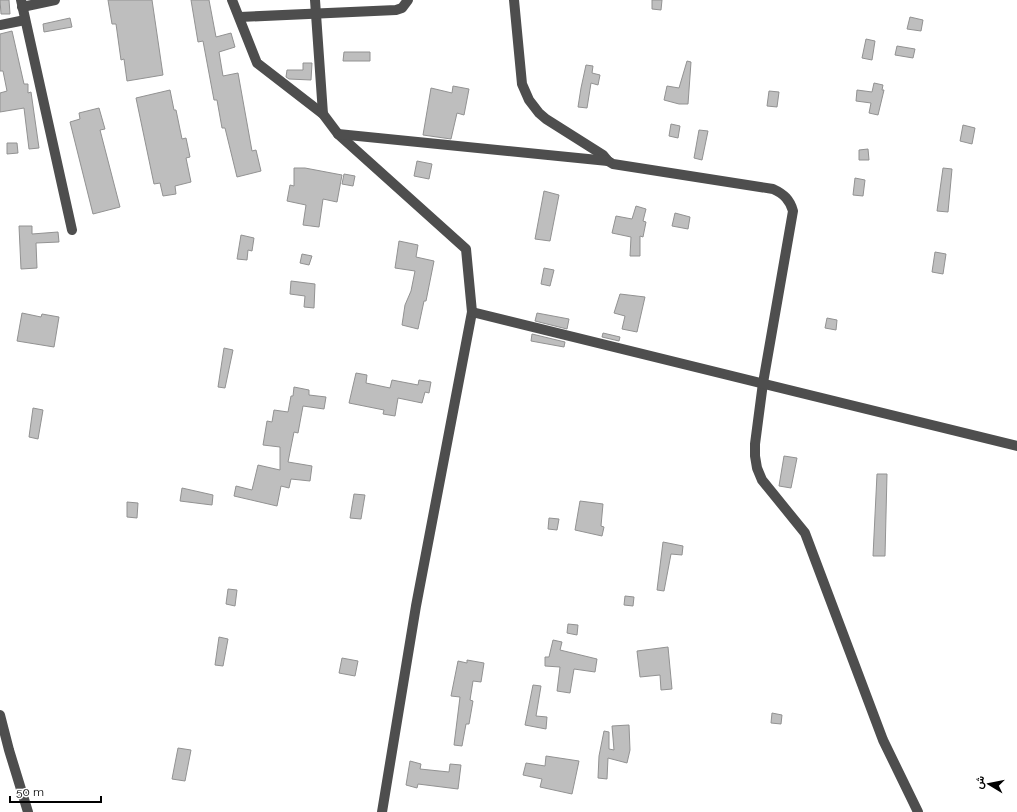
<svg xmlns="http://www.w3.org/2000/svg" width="1017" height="812" viewBox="0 0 1017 812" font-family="Raleway,Vazirmatn,sans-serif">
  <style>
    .building { fill: #bebebe; stroke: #929292 }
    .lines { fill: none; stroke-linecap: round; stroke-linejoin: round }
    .minor { stroke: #4e4e4e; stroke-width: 10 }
  </style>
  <rect width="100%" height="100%" fill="#fff"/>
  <g class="building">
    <polygon points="0,0 9,0 10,14 1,14"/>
    <polygon points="108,0 152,0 163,75 127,81 124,59 121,60 116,24 112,24"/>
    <polygon points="191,0 209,0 216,37 231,33 235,47 219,52 223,76 238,73 252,151 256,150 261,171 237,177 225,128 222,128 217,100 214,100 203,41 198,42"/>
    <polygon points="652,0 662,0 661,10 652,9"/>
    <polygon points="910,17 923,20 921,31 907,29"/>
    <polygon points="70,18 72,27 44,32 43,24"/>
    <polygon points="12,31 24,84 28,84 28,93 31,92 39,148 29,149 24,108 0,112 0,93 7,91 3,71 0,71 0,34"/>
    <polygon points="866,39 875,41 872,60 862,58"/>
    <polygon points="897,46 915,49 913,58 895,55"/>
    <polygon points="344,52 370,52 370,61 343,61"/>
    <polygon points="687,61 691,62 688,104 679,104 664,100 667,86 679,88"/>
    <polygon points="303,63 312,63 311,80 289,79 286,77 287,70 303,70"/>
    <polygon points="586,65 593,66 592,73 600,75 598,85 591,83 587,108 578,107 581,88"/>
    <polygon points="874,83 883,85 882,90 884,90 878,115 869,113 871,103 856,101 857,90 872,92"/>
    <polygon points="453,86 469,89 464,115 457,113 451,139 423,135 431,88 452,93"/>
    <polygon points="170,90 174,110 176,110 182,139 186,138 190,157 186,158 191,182 175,186 176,194 163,196 160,183 154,184 136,98"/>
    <polygon points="769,91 779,92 777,107 767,106"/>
    <polygon points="99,108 105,129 100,130 120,207 93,214 70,122 80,119 79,113"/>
    <polygon points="671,124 680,126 678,138 669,136"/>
    <polygon points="963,125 975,128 972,144 960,141"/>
    <polygon points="699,130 708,131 702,160 694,158"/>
    <polygon points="7,143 17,143 18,153 7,154"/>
    <polygon points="868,149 869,160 859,160 859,150"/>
    <polygon points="417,161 432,164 429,179 414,176"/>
    <polygon points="294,168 305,168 342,175 337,202 323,199 319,227 303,225 306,205 287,201 290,185 294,186"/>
    <polygon points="943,168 952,169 948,212 937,211"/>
    <polygon points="344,174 355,176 353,186 342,184"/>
    <polygon points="855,178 865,180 863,196 853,195"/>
    <polygon points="544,191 559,195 550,241 535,239"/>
    <polygon points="636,206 646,209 643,221 646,222 643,237 640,236 640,256 630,256 631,237 612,233 616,216 632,219"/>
    <polygon points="675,213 690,217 688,229 672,226"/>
    <polygon points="19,226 32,226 32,234 58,232 59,242 36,243 37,268 21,269"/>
    <polygon points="241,235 254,238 252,251 248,250 247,260 237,259"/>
    <polygon points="399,241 418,245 416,257 434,261 426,301 424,301 418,329 402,325 405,305 411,291 415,271 395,268"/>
    <polygon points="935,252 946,254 943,274 932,272"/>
    <polygon points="302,254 312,256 309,265 300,263"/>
    <polygon points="544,268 554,270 550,286 541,284"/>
    <polygon points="291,281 315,284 314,308 304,307 305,296 290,294"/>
    <polygon points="620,294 645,297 637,332 622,329 625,316 614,313"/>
    <polygon points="22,313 41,317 42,314 59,317 54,347 17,341"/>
    <polygon points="537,313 569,319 567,329 535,321"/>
    <polygon points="827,318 837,320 836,330 825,328"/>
    <polygon points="603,333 620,337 619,341 602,337"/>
    <polygon points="532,334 565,342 564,347 531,341"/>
    <polygon points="224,348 233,350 225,388 218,387"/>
    <polygon points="356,373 367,375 366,383 390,388 392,380 418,385 419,380 431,382 429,393 425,392 422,403 398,398 395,416 383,414 384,410 349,403"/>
    <polygon points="294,387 309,390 309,395 326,397 324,409 303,406 298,433 294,432 288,462 312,466 310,481 291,479 289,488 281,486 277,506 234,496 236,486 252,490 258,465 280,470 280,447 263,445 267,421 272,422 274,410 288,412 291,396 293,396"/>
    <polygon points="33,408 43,410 38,439 29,437"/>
    <polygon points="784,456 797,458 791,488 779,486"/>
    <polygon points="877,474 887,474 885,556 873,556"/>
    <polygon points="182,488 213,495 212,505 180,501"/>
    <polygon points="354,494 365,495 361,519 350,518"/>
    <polygon points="580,501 603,504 601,526 604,527 602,536 575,530"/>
    <polygon points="127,502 138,503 137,518 127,517"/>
    <polygon points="549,518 559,519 557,530 548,529"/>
    <polygon points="663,542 683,546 682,555 671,554 664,591 657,590"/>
    <polygon points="228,589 237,590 235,606 226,604"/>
    <polygon points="625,596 634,597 633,606 624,605"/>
    <polygon points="568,624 578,625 577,635 567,633"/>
    <polygon points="219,637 228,639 223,666 215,665"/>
    <polygon points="553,640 562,642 560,650 597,659 595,672 574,669 570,693 557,691 560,667 545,666 545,657 549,657"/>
    <polygon points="668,647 672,689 661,690 660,675 640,677 637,651"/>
    <polygon points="342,658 358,661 355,676 339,673"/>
    <polygon points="467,660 484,663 481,682 473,681 470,700 473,701 469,724 466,724 462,746 454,745 460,697 451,696 458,661 467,663"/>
    <polygon points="533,685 541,686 536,716 547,717 546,729 525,725"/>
    <polygon points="772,713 782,715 781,724 771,723"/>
    <polygon points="629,725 630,750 627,763 608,758 607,779 598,778 599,756 604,731 609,732 609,749 614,750 612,726"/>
    <polygon points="178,748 191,750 185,781 172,779"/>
    <polygon points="546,756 579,761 572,794 540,787 542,779 523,775 526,763 545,766"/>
    <polygon points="410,761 421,764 420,769 449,772 450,764 461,765 458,789 418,784 417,788 406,785"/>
  </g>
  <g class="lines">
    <g class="minor">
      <polyline points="21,0 72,230"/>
      <polyline points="232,0 257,63 323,114 338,134 466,249 472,312 416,606 382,812"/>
      <polyline points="315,0 323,114"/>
      <path d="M514,0L522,84L529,100L539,113L546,119L603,155L608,161L613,164L773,189C784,194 790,200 793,211L763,383L755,444V456L757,468L762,480L805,533L883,740L918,812"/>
      <polyline points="22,7 55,0"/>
      <polyline points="240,17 396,10 402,8 408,0"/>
      <polyline points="0,25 25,20"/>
      <polyline points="338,134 608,161"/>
      <polyline points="472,312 1017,446"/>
      <polyline points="0,715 9,750 28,812"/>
    </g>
  </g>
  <g transform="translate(989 784) rotate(280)" stroke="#ffffff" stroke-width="3" paint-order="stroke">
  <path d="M0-3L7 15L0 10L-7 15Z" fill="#000000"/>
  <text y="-6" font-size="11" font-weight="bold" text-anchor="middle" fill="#000000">ش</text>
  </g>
  <path d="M10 796v6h91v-6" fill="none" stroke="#000000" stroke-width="2"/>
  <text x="16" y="796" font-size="12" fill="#000000" stroke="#ffffff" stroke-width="3" paint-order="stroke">50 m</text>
</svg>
